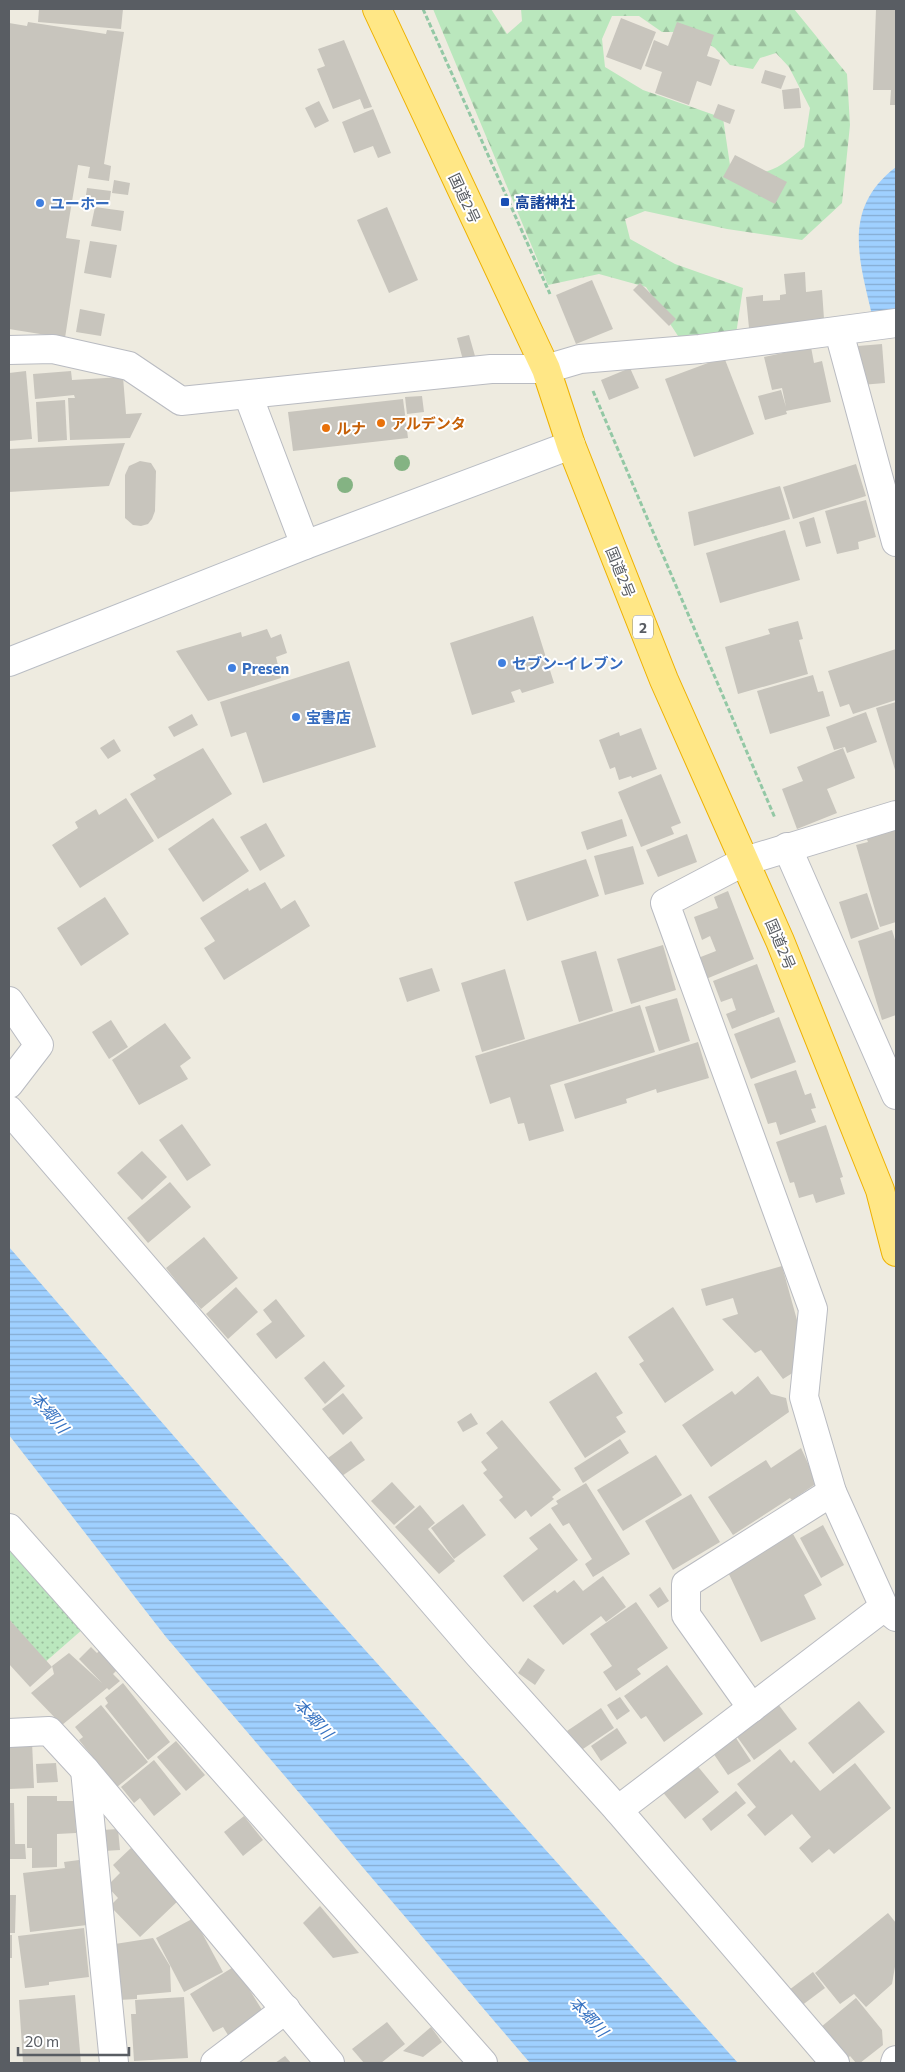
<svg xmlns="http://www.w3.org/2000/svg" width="905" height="2072" viewBox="0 0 905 2072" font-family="Commissioner,'Noto Sans JP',sans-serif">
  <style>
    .grass { fill: url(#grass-dots) }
    .forest { fill: url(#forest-firs); fill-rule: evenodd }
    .water { fill: url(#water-rules) }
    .building { fill: #c8c5bd }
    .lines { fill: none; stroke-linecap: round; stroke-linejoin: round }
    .street-casing { stroke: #b9bbc1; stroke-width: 30 }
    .secondary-casing { stroke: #b9bdc4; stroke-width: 30 }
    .highway-casing { stroke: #eeb100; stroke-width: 30 }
    .path { stroke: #93c8a5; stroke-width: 3; stroke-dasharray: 5 2.5; stroke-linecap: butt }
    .street { stroke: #fff; stroke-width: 28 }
    .secondary { stroke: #fff; stroke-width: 28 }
    .highway { stroke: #ffe786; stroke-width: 28 }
    .tree { fill: #84b383 }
    .transit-dot { fill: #1a4fb4; stroke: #fff; stroke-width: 2 }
    .shop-dot { fill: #3f7fe0; stroke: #fff; stroke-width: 2 }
    .food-dot { fill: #e8710a; stroke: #fff; stroke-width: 2 }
    .labels { text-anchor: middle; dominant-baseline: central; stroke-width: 4; stroke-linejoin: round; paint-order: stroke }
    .shield { fill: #fff; stroke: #8b8e92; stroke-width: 1 }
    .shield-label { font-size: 14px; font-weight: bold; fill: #595d63 }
    .street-label { font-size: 15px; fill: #595d63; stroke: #fff }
    .transit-label { font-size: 15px; font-weight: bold; fill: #164399; stroke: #fff; text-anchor: start }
    .shop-label { font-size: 15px; font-weight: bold; fill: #366cbe; stroke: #fff; text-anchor: start }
    .food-label { font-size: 15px; font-weight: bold; fill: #c56008; stroke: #fff; text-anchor: start }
    .water-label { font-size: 16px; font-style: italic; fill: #3773c2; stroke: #fff }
  </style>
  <defs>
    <pattern id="grass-dots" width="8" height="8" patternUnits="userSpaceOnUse" patternTransform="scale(1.25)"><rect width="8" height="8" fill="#bae7bd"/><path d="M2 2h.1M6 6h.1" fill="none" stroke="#9abe9d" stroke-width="1.8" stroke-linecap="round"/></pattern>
    <pattern id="forest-firs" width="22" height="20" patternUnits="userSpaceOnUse" patternTransform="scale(1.25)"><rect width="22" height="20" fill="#bae7bd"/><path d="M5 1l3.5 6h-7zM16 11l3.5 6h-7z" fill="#9abe9d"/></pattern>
    <pattern id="water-rules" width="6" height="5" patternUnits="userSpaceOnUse" patternTransform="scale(1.25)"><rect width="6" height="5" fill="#9fd0ff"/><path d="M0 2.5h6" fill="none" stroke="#85acd2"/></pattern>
  </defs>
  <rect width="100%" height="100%" fill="#eeebe0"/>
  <polygon class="grass" points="9,1546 83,1629 35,1671 9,1642"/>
  <path class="forest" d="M433,9H491L507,34L522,21L521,9H794L847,74L850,125L842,203L802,240L727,229L645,211L625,219L630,239L675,264L743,288L736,334L680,339L646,287L599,274L548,285ZM612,16H639L662,32H687L715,48L730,65L753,69L760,58L776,53L789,67L810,108L804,147C778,169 766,178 731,172L723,118L643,90L605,67L602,39Z"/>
  <g class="water">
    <path d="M896,167V309L872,315C859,259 842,208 896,167Z"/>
    <polygon points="9,1247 227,1497 738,2063 530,2063 166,1637 9,1435"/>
  </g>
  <g class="building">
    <polygon points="39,9 123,9 121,29 38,22"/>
    <polygon points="876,9 896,9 896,105 890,105 891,90 873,90"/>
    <polygon points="621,18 656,32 641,70 606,57"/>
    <polygon points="28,22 106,34 107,30 124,32 104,164 111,166 109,181 88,178 90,167 78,165 66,238 80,240 65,338 9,329 9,23 27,26"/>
    <polygon points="677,22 714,35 707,56 720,60 711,86 697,81 689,105 655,93 662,72 645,66 654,40 668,46"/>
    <polygon points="344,40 372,107 364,109 360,99 333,109 317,69 325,66 318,49"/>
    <polygon points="765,70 786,76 781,89 761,83"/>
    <polygon points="799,88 801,108 784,109 782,90"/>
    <polygon points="319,101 329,121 315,128 305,108"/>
    <polygon points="718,104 735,110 730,124 713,117"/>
    <polygon points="373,109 391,153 378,158 373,146 354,153 342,122"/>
    <polygon points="735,155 787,182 775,204 723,177"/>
    <polygon points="114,180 130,183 128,195 112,193"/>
    <polygon points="87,188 111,191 109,205 85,201"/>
    <polygon points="95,207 124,211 121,231 91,226"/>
    <polygon points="387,207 418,280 389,293 357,220"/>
    <polygon points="90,241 117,245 111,278 84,273"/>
    <polygon points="805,272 806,292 822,290 824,319 749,328 746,297 763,295 763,301 780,300 780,295 786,294 784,274"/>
    <polygon points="592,280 613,329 576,344 556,295"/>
    <polygon points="640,283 676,319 669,326 633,290"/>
    <polygon points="80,309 105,314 101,336 76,332"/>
    <polygon points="469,335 475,356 463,360 457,338"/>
    <polygon points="882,344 885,383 861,385 858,346"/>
    <polygon points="811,347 814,363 822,361 831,402 786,411 787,414 765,420 758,396 781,390 786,407 782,388 772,390 764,357"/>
    <polygon points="724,357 754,434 694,457 665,379"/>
    <polygon points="630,368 639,388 609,400 601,380"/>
    <polygon points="26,371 32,439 9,441 9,373"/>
    <polygon points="71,371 72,380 123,377 126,414 142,413 130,438 70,440 68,398 75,398 74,395 35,399 33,374"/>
    <polygon points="422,396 424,412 407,414 405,397"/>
    <polygon points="403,399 408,438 293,451 288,412"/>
    <polygon points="65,400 67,440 38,442 36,402"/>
    <polygon points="125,443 109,486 9,492 9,449"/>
    <polygon points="140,461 151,463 156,471 155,511 152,519 148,524 141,526 133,525 125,518 125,475 129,466"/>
    <polygon points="856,464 866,496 793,519 783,487"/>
    <polygon points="780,486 790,519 694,546 688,512"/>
    <polygon points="866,500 876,537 858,542 859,549 837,554 825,511"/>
    <polygon points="814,517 821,543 806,547 799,522"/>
    <polygon points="785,530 800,580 720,603 706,553"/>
    <polygon points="533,616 554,683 522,693 520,689 511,692 515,702 472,715 450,643"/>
    <polygon points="798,621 803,639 799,640 808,674 738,694 725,647 770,634 768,629"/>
    <polygon points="267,629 271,638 281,634 287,653 276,657 281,678 208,701 176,651 241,632 242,637"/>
    <polygon points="896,649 896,700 853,714 849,704 840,707 828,671"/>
    <polygon points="349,661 376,747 263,783 246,732 231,737 220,702"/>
    <polygon points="813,675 818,692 823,691 830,716 770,734 757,691"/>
    <polygon points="896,702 896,773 876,708"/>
    <polygon points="866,712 877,742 847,753 845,747 834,750 826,727"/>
    <polygon points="192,714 198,725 174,737 168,727"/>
    <polygon points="641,728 657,769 632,778 631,776 619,780 615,767 610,769 599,740 619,732 620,736"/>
    <polygon points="114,739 121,751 108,759 100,748"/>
    <polygon points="203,748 232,794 158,839 130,794 156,779 153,775"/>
    <polygon points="843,748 855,778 827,789 837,813 797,829 782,789 803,781 797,767"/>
    <polygon points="661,774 681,823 671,827 674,834 641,847 618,792"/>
    <polygon points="126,798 154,841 80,888 52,845 78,828 75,822 96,809 99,815"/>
    <polygon points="213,818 249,871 203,902 168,849"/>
    <polygon points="622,819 627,836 587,850 581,832"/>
    <polygon points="266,823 285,856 260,871 240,837"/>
    <polygon points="896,829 896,922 880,927 856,845 868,842 866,837"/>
    <polygon points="687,834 697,862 658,877 646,850"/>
    <polygon points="633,846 644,884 605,895 594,856"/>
    <polygon points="586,859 599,896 527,921 514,882"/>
    <polygon points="265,882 281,909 295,900 310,926 224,980 204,948 215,941 200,918 248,888 249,891"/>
    <polygon points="728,891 754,959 706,979 698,958 716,951 710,936 702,940 694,917 718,908 714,897"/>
    <polygon points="867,893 879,929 851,939 839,902"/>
    <polygon points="105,897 129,934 81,966 57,928"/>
    <polygon points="892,930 896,943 896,1015 882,1020 858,941"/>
    <polygon points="663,945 676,990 631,1004 617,959"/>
    <polygon points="596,951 613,1011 579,1022 561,961"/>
    <polygon points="757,964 775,1012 732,1029 726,1014 736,1010 732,998 721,1002 713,981"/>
    <polygon points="432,968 440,991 407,1002 399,978"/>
    <polygon points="505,969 525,1039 482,1052 461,983"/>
    <polygon points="677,998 690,1041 659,1051 645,1007"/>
    <polygon points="640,1005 655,1052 550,1085 564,1131 529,1141 524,1123 518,1124 510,1097 490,1104 475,1056"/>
    <polygon points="779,1017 796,1062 751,1079 734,1034"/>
    <polygon points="111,1020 128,1047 109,1059 92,1032"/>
    <polygon points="165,1023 191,1058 180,1066 188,1079 139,1105 112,1060"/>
    <polygon points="698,1042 709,1078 657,1093 656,1089 626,1099 627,1103 575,1119 564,1084"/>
    <polygon points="796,1070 805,1095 811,1093 816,1108 811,1109 816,1122 780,1135 776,1122 768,1124 754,1084"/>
    <polygon points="182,1124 211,1165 187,1181 159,1140"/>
    <polygon points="826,1125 843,1177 840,1178 845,1194 816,1203 813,1194 799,1198 794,1182 790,1183 776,1142"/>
    <polygon points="142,1151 167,1177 142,1200 117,1173"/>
    <polygon points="170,1182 191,1207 148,1243 127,1218"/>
    <polygon points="204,1237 238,1278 201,1309 195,1302 191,1306 174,1285 177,1282 166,1268"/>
    <polygon points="782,1266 802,1338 794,1372 783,1379 761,1350 755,1353 722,1319 738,1314 733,1298 706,1306 701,1289"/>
    <polygon points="236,1287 258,1312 228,1339 206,1314"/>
    <polygon points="276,1299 305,1336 276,1359 256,1334 272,1322 263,1310"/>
    <polygon points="673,1307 714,1370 665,1403 639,1364 644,1361 628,1337"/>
    <polygon points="324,1361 345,1386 325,1404 304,1378"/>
    <polygon points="596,1372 623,1413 616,1417 626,1432 585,1458 549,1402"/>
    <polygon points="758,1376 771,1394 786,1398 789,1412 711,1467 682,1425 732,1391 735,1395"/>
    <polygon points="343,1393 363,1418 343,1435 322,1409"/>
    <polygon points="471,1413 478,1424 463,1432 457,1422"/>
    <polygon points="502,1420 561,1490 552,1497 554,1499 531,1517 526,1510 515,1519 499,1500 503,1497 483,1473 487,1470 481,1462 498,1448 486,1433"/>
    <polygon points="620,1439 629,1453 583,1483 574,1468"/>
    <polygon points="351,1441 365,1460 342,1476 328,1458"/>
    <polygon points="801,1448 817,1483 792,1500 790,1498 733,1535 708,1497 766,1460 771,1468"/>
    <polygon points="656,1455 682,1495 623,1531 597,1490"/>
    <polygon points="392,1482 415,1507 394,1525 371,1501"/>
    <polygon points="586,1483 630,1554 593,1577 585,1564 592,1559 569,1523 563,1526 551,1508 558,1504 556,1501"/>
    <polygon points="691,1494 720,1542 673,1570 645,1521"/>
    <polygon points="463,1504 486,1535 454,1559 431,1528"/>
    <polygon points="420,1505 435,1523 428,1529 455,1561 439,1574 395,1527"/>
    <polygon points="550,1523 578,1560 523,1602 503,1576 538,1549 529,1538"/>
    <polygon points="823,1525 844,1565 821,1578 800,1538"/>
    <polygon points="793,1534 822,1585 804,1595 816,1619 761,1642 727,1570"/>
    <polygon points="603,1576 626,1607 606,1622 601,1616 563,1645 533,1606 555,1590 557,1593 574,1580 583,1591"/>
    <polygon points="660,1587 669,1601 658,1608 649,1595"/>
    <polygon points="636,1602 668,1648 637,1669 641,1674 616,1691 603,1672 612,1666 590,1634"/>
    <polygon points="9,1619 52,1667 30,1687 9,1664"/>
    <polygon points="91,1647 97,1653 100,1650 118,1669 113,1674 120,1681 109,1690 107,1688 62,1725 31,1693 54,1674 52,1666 69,1653 102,1683 79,1659"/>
    <polygon points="528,1658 545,1670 535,1685 518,1673"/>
    <polygon points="667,1665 703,1714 664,1742 646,1716 641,1719 624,1696"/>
    <polygon points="123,1683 170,1742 148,1760 105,1706 108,1703 105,1698"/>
    <polygon points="620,1697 630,1711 617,1720 607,1705"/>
    <polygon points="859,1701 885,1732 833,1774 808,1743"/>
    <polygon points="778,1704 797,1729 754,1760 735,1734"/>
    <polygon points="101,1705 148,1762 117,1787 79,1740 83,1737 75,1727"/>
    <polygon points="601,1708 614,1728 580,1751 567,1731"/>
    <polygon points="617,1728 627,1743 601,1761 591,1746"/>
    <polygon points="734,1735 751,1761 728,1775 711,1750"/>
    <polygon points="32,1741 34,1788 9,1789 9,1742"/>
    <polygon points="176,1741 205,1775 186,1791 157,1757"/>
    <polygon points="780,1749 791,1763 794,1760 820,1791 855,1763 891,1808 834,1854 829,1849 812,1863 799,1848 811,1837 792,1814 765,1836 747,1815 756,1807 737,1784"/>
    <polygon points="154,1760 181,1794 154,1816 140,1798 134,1803 121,1787"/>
    <polygon points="56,1763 58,1782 37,1783 36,1764"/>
    <polygon points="695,1763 719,1792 685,1819 661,1790"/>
    <polygon points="736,1791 746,1803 711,1831 702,1819"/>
    <polygon points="27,1796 57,1796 57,1801 75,1801 76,1833 57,1834 57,1867 32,1868 32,1848 27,1848"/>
    <polygon points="9,1803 14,1803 15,1844 25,1844 26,1859 9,1859"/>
    <polygon points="244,1816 263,1840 243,1856 224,1832"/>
    <polygon points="118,1829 120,1850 104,1851 102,1830"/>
    <polygon points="131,1848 180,1899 140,1937 110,1906 118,1898 107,1886 120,1873 113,1865"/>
    <polygon points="79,1860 87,1925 30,1932 23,1873 65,1868 64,1862"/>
    <polygon points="9,1895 16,1895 15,1933 9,1933"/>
    <polygon points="320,1906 359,1953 333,1958 303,1923"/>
    <polygon points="888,1913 896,1923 896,1961 892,1984 866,2007 854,1994 840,2004 815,1973"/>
    <polygon points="194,1918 223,1972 184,1992 156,1938"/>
    <polygon points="84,1928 89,1977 49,1982 49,1985 25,1988 18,1936"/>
    <rect x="9" y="1935" width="3" height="23"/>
    <polygon points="153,1938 170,1966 171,1992 137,1995 137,1999 118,2000 116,1980 120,1981 115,1944"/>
    <polygon points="235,1966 267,2018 231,2040 223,2027 213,2032 190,1994"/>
    <polygon points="813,1972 825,1988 801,2006 789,1990"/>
    <polygon points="75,1995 81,2063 23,2063 19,2000"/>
    <polygon points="184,1997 188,2058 134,2061 131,2014 136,2014 135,2000"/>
    <polygon points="856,1998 882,2030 883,2045 860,2063 856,2063 850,2056 847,2059 821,2027"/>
    <polygon points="387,2022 405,2044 381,2063 364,2063 352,2049"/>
    <polygon points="431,2027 442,2042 423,2057 403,2051"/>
    <polygon points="285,2056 291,2063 275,2063"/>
  </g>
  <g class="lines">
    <defs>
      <g id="street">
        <polyline points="839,332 896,542"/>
        <polyline points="9,350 53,349 129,366 181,401 491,369 546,369 580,359 700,349 896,323"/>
        <polyline points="248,395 305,545"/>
        <polyline points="896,815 745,861 665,903 813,1309 804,1397 832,1492 884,1607 896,1617"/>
        <polyline points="787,847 896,1095"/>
        <polyline points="9,1001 39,1045 9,1084"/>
        <polyline points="9,1110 477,1653 618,1810 835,2063"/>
        <polyline points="9,1528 483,2063"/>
        <polyline points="752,1708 686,1615 686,1584 832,1492"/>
        <polyline points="9,1733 49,1731 85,1770 330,2063"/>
        <polyline points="85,1770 114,2063"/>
        <polyline points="618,1810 884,1607"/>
        <polyline points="215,2063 286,2009"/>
        <polyline points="895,2063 896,2060"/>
      </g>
      <polyline id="secondary" points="9,662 305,545 571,445"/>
      <polyline id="highway" points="377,9 546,369 571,445 664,680 780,941 880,1190 896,1252"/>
    </defs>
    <use href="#street" class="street-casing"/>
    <use href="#secondary" class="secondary-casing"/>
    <use href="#highway" class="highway-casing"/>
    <g class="path">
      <polyline points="423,9 550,294"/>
      <polyline points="593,391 775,818"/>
    </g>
    <use href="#street" class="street"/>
    <use href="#secondary" class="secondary"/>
    <use href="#highway" class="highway"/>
  </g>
  <g class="tree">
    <circle cx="402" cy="463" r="8"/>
    <circle cx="345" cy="485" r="8"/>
  </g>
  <rect class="transit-dot" x="500" y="197" width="10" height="10" rx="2.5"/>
  <g class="shop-dot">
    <circle cx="40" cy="203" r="5"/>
    <circle cx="502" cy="663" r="5"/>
    <circle cx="232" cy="668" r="5"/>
    <circle cx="296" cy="717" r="5"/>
  </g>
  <g class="food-dot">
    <circle cx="381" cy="423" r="5"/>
    <circle cx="326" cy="428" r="5"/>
  </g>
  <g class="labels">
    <rect class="shield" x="633" y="615.5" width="20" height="23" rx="4"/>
    <g class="shield-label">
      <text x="643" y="627">2</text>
    </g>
    <g class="street-label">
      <text transform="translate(465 198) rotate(65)">国道2号</text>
      <text transform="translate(621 572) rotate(68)">国道2号</text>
      <text transform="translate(781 944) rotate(67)">国道2号</text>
    </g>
    <g class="transit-label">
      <text x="515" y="202">高諸神社</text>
    </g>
    <g class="shop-label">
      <text x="50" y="203">ユーホー</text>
      <text x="512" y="663">セブン-イレブン</text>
      <text x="242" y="668">Presen</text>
      <text x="306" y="717">宝書店</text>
    </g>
    <g class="food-label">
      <text x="391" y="423">アルデンタ</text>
      <text x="336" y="428">ルナ</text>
    </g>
    <g class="water-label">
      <text transform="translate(50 1412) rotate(50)">本郷川</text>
      <text transform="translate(314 1718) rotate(47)">本郷川</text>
      <text transform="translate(589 2016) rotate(47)">本郷川</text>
    </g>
  </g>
  <rect width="905" height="2072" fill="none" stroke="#595d63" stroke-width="20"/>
  <path d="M18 2047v8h111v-8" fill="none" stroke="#595d63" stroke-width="2.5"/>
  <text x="25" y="2047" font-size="15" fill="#595d63" stroke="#ffffff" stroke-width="4" paint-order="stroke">20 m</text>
</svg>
